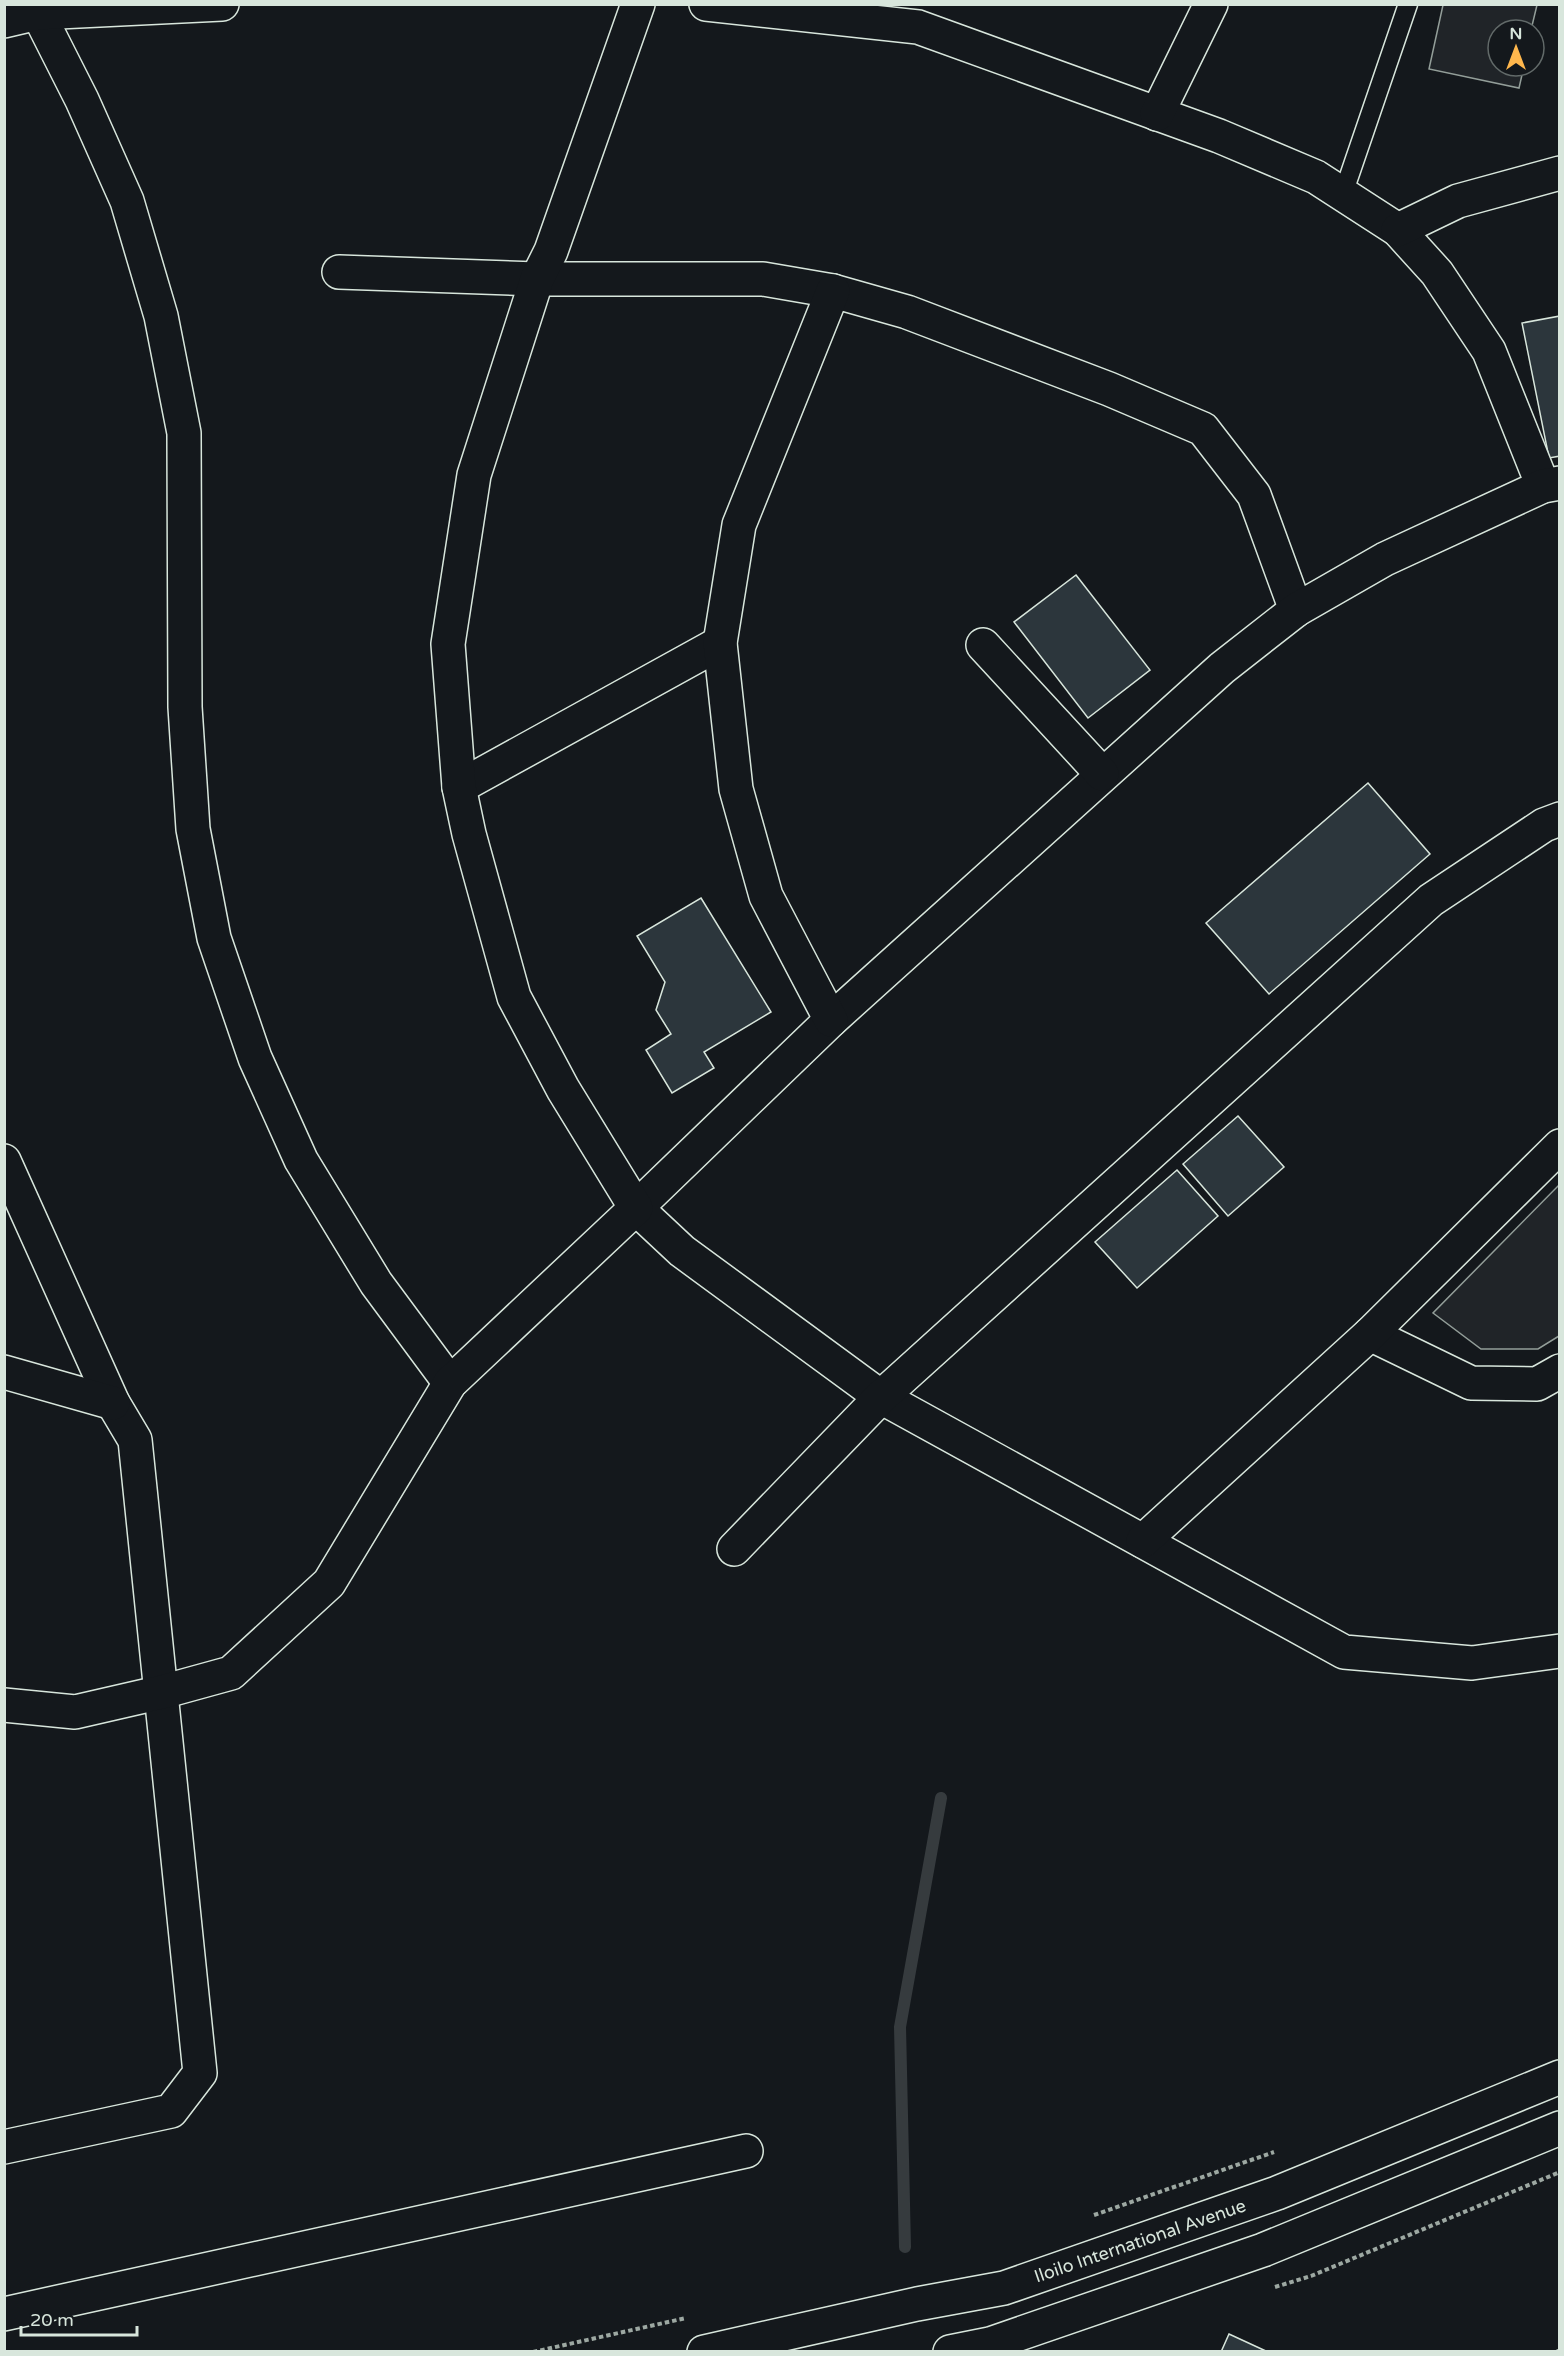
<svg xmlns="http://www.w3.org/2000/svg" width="1564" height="2356" viewBox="0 0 1564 2356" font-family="'Varela Round',sans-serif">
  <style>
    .green { fill: #202428; stroke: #939e99; stroke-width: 1.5 }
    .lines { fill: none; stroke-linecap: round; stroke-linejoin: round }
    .stream { stroke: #363b3e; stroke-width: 12 }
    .building { fill: #2c363c; stroke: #d8e6dc; stroke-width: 1.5 }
    .lane-casing { stroke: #d8e6dc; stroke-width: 21 }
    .street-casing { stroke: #d8e6dc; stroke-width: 36 }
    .path { stroke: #9da8a2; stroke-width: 4; stroke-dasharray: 4.5 3; stroke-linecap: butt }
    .lane { stroke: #14181c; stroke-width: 18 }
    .street { stroke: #14181c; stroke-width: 33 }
    .wall { stroke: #d8e6dc; stroke-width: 3 }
    .labels { text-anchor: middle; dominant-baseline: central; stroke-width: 4.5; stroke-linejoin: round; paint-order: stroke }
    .street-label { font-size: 18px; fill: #d8e6dc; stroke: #14181c }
  </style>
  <rect width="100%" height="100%" fill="#14181c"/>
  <g class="green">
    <polygon points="1443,5 1537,5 1531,30 1498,30 1498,66 1524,66 1519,88 1429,69"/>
    <polygon points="1559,1185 1559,1336 1538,1349 1481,1349 1433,1313"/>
  </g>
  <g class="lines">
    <polyline class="stream" points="905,2247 900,2027 941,1798"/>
  </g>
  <g class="building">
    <polygon points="1560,316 1560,456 1549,458 1522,323"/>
    <polygon points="1076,575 1150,670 1088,718 1014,622"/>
    <polygon points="1368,783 1430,854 1269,994 1206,923"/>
    <polygon points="701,898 771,1012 704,1052 714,1068 672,1093 646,1050 671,1034 656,1010 665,982 637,936"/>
    <polygon points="1238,1116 1284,1167 1228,1216 1183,1164"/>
    <polygon points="1177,1170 1218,1216 1137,1288 1095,1242"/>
    <polygon points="1229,2334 1268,2352 1221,2352"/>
  </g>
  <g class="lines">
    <defs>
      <polyline id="lane" points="1343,194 1408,4"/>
      <g id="street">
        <polyline points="30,4 38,13 82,100 127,201 161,316 184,433 185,707 193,829 214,938 255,1058 301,1160 376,1283 450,1383"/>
        <polyline points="706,4 918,27 1219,136 1316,177 1398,230 1437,273 1489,351 1543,486"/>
        <polyline points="4,21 38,13 222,4"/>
        <polyline points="1157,114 1211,4"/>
        <polyline points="1398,230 1458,201 1560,173"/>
        <polyline points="339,272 537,279 763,279 833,291 907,312 1109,389 1203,429 1254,495 1296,610"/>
        <polyline points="1560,483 1543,486 1385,559 1296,610 1222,668 831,1020 636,1208 682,1251 881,1397 1344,1652 1472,1663 1560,1651"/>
        <polyline points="983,645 1102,774"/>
        <polyline points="459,787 720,643"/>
        <polyline points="831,1020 766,896 736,789 720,643 739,525 833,291"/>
        <polyline points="4,1161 113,1403 135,1440 200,2073 171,2111 4,2147"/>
        <polyline points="1370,1334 1471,1383 1537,1384 1560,1371"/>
        <polyline points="4,1372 113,1403"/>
        <polyline points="1143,1541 1370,1334 1560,1146"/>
        <polyline points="734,1549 881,1397 1431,900 1544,825 1560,819"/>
        <polyline points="4,1705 75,1712 162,1692 231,1673 329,1583 450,1383 636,1208 563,1089 514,997 469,834 459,787 448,644 474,475 537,279 551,251 638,4"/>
        <polyline points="4,2314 746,2151"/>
        <polyline points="704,2352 917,2304 1004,2288 1277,2193 1560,2077"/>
        <polyline points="950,2352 990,2344 1263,2250 1560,2128"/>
      </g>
    </defs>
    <use href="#lane" class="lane-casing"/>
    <use href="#street" class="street-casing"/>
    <g class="path">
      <polyline points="1094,2215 1274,2152"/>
      <polyline points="1275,2287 1311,2276 1560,2172"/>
      <polyline points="533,2352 686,2318"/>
    </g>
    <use href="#lane" class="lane"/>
    <use href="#street" class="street"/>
    <polyline class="wall" points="1555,2352 1560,2350"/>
  </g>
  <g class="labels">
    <g class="street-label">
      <text transform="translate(1140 2241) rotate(-19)">Iloilo International Avenue</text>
    </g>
  </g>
  <rect width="1564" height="2356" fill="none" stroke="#d8e6dc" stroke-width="12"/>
  <g transform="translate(1516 48)"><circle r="28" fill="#14181c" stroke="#626a69" stroke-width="1.5"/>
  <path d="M0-4.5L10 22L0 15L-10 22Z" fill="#ffb74d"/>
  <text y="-9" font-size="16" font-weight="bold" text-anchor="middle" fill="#d8e6dc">N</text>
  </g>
  <path d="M21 2326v9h116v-9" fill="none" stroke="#d8e6dc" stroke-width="3"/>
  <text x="30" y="2326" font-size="18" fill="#d8e6dc" stroke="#14181c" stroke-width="4.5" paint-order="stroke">20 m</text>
</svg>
